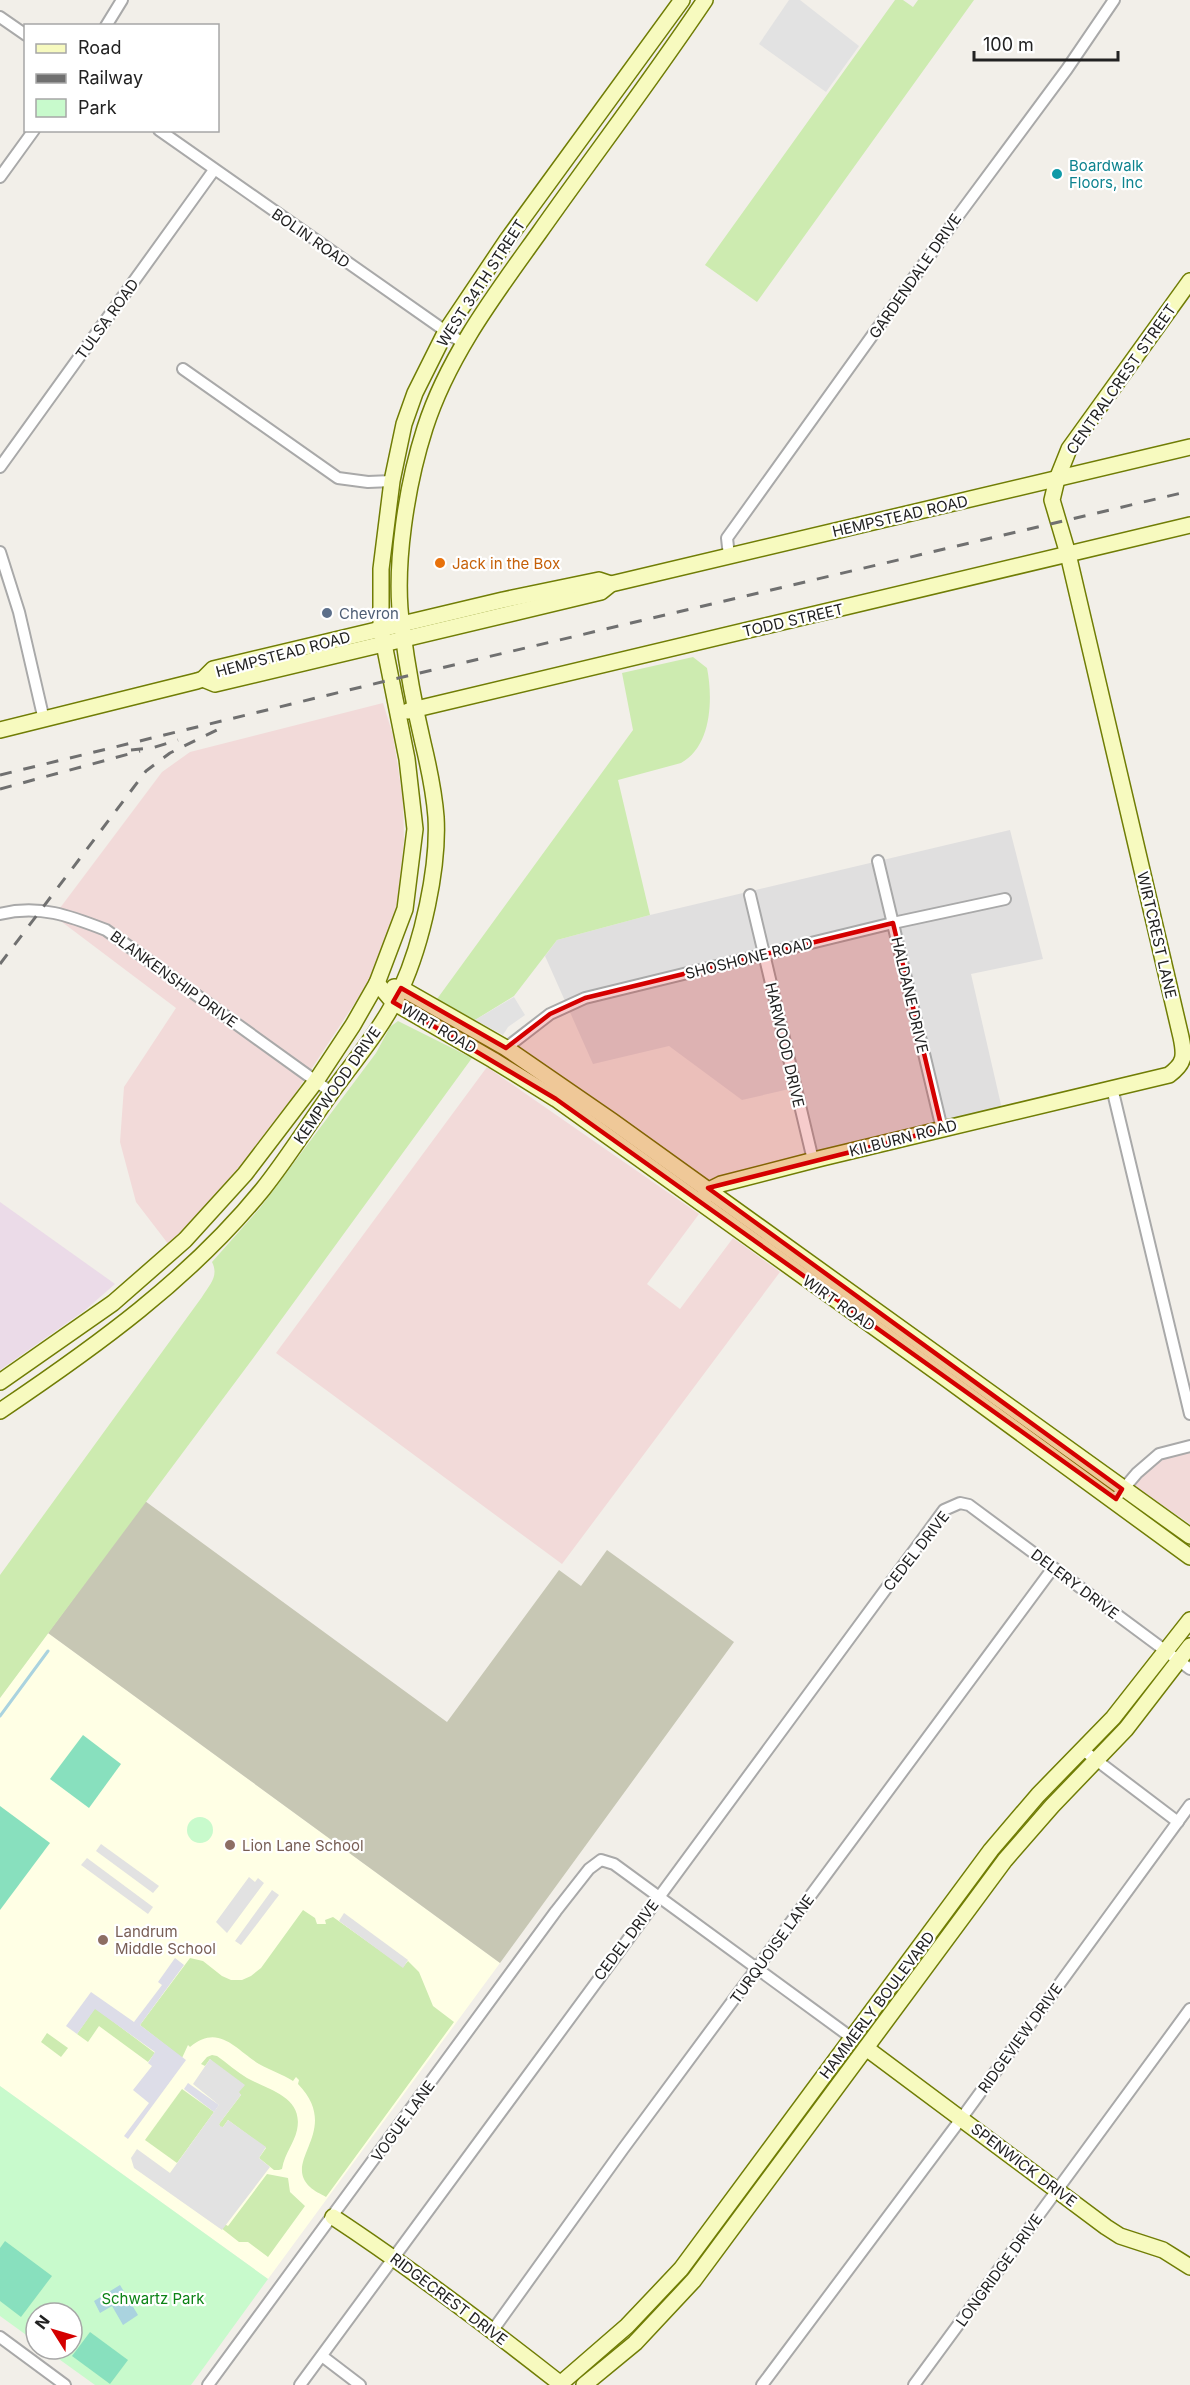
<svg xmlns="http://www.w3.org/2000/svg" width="1190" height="2385" viewBox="0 0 1190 2385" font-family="Inter,sans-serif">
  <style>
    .residential { fill: #e0dfdf }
    .commercial { fill: #f2dad9 }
    .industrial { fill: #ebdbe8 }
    .education { fill: #ffffe5 }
    .construction { fill: #c7c7b4 }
    .grass { fill: #cdebb0 }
    .park { fill: #c8facc }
    .pitch { fill: #88e0be }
    .parking { fill: #e2e2e2 }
    .plaza { fill: #dddde8 }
    .water { fill: #aad3df }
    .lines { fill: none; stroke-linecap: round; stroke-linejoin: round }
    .stream { stroke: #aad3df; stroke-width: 3 }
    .street-casing { stroke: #a9a9a9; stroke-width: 14 }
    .secondary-casing { stroke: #707d05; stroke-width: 18 }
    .street { stroke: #fff; stroke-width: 10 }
    .secondary { stroke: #f7fabf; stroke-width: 15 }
    .rail { stroke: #707070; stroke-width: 3; stroke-dasharray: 12 12; stroke-linecap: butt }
    .marked { fill: #d40000; fill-opacity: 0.2; stroke: #d40000; stroke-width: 4.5; stroke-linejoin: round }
    .culture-dot { fill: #0f9aa8; stroke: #fff; stroke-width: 2 }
    .food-dot { fill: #e8710a; stroke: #fff; stroke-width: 2 }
    .service-dot { fill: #5c6f8a; stroke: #fff; stroke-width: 2 }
    .education-dot { fill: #8d6e63; stroke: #fff; stroke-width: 2 }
    .labels { text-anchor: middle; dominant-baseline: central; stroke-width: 4.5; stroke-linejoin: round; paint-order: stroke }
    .culture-label { font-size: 15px; fill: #0d838f; stroke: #fff; text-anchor: start }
    .street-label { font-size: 15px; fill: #222; stroke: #fff }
    .food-label { font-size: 15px; fill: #c56008; stroke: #fff; text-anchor: start }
    .service-label { font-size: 15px; fill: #4e5e75; stroke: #fff; text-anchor: start }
    .education-label { font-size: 15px; fill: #785e54; stroke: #fff; text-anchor: start }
    .park-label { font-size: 15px; fill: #0c8416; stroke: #fff }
  </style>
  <rect width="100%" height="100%" fill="#f2efe9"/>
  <polygon class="residential" points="1010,830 1043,959 971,974 1002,1109 816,1153 798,1087 742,1100 669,1046 593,1064 545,956 557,940 650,915"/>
  <g class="commercial">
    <polygon points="383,703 393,735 403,800 404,840 395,922 368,983 289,1103 236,1172 169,1245 136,1202 120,1142 124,1087 176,1008 54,916 162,772 190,752"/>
    <polygon points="487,1067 699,1214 647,1284 680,1309 733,1238 780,1272 562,1564 276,1353"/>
    <polygon points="1190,1453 1190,1524 1134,1486 1148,1469 1167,1457"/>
  </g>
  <polygon class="industrial" points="0,1202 115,1284 84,1311 0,1370"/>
  <polygon class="education" points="48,1633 500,1963 268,2279 0,2086 0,1698"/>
  <polygon class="construction" points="145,1501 447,1722 559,1570 581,1586 607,1550 734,1642 500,1963 48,1633"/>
  <g class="grass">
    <polygon points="895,0 903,0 913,7 918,0 974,0 757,302 705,265"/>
    <path d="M693,657L707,668C713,698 712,746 681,763L618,780L650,915L557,940L514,996L475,1020L437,999L633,730L622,673Z"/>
    <path d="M398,1021L472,1058L254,1357L0,1698V1575L202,1297C210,1284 219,1276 212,1262L260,1208L376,1053L390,1027Z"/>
    <path d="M303,1910L315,1918L317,1924H326L325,1920L333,1917L403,1967L408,1961L419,1972L433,2006L454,2022L326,2197C321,2194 314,2191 310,2187C281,2160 343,2131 298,2084L299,2080L296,2077L293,2081C282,2074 270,2070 259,2064C235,2049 219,2023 190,2047L188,2045L182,2058L140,2025L190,1958L203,1961L222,1976L231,1980H242L251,1976L261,1968Z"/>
    <polygon points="95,2008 155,2053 148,2062 99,2026 88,2042 77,2034"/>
    <polygon points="47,2033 68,2048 61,2057 41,2042"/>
    <path d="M212,2055L217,2056C227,2063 237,2072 247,2078C269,2090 304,2097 297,2130C294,2144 285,2152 282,2169L279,2170H274L259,2158L266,2148L228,2120L223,2127H220L219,2124L241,2095L210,2059L205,2066L201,2064L207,2057Z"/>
    <polygon points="182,2089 214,2112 177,2163 145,2140"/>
    <polygon points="267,2174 288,2178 290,2192 305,2206 268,2257 248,2242 239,2242 216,2224 219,2221 228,2226"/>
  </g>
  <g class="park">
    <circle cx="200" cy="1830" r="13"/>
    <polygon points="0,2086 268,2279 191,2385 95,2385 45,2349 72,2349 72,2313 36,2313 36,2342 0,2316"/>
  </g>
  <g class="pitch">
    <polygon points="83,1735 121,1764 89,1808 50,1779"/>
    <polygon points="0,1806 50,1843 0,1910"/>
    <polygon points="5,2241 52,2276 21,2317 0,2301 0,2248"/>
    <polygon points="90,2332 128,2360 110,2384 72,2356"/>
  </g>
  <g class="parking">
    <polygon points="789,0 800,0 859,46 826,92 759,44"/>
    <polygon points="514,997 525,1015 508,1027 503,1035 475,1020"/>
    <polygon points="101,1844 159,1886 153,1893 96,1851"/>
    <polygon points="87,1858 153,1907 148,1914 81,1865"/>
    <polygon points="249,1877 255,1882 258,1878 264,1883 227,1933 216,1922"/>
    <polygon points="272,1890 279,1895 241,1945 235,1941"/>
    <polygon points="344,1913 408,1960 403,1968 339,1921"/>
    <polygon points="210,2059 245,2085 239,2092 241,2095 219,2124 220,2126 223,2127 228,2120 266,2147 259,2158 270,2167 222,2230 134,2168 131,2158 137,2149 170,2173 219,2105 193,2084"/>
  </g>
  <g class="plaza">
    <polygon points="175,1958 184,1965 140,2025 186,2060 128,2139 124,2136 149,2103 133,2090 152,2066 148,2063 155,2052 95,2009 77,2034 66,2026 91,1992 134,2022 162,1985 158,1982"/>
    <polygon points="188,2083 219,2105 214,2112 184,2089"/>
  </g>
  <polygon class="water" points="120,2285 138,2315 123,2325 112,2306 100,2313 94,2301"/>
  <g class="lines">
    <polyline class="stream" points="0,1716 48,1651"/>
    <defs>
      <g id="street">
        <polyline points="0,17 26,35"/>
        <polyline points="106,26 122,0"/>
        <polyline points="159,130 464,344"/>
        <polyline points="0,177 34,130"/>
        <polyline points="183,369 338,478 368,482 392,481"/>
        <polyline points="0,467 214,170"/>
        <polyline points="0,552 19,612 44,720"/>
        <polyline points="729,556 727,538 958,216 1067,69 1114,0"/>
        <polyline points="878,861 942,1129"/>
        <polyline points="750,895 813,1160"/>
        <path d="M0,914C39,904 70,916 106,930L331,1092"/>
        <polyline points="506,1048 550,1014 585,998 893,923 1005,899"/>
        <polyline points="1112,1088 1190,1414"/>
        <polyline points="1114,1500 1137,1473 1159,1454 1190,1446"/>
        <polyline points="1083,1750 1178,1822"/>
        <polyline points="493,2330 623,2149 1053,1568"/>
        <polyline points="0,2337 65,2385"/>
        <polyline points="322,2356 360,2385"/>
        <polyline points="208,2385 556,1911 589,1869 601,1860 614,1864 852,2038"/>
        <polyline points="300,2385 944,1510 960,1503 969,1505 1190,1669"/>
        <polyline points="762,2385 961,2119 1190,1805"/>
        <polyline points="914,2385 1190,2009"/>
      </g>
      <g id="secondary">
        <polyline points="203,679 215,684 601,592 611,584 1190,447"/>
        <polyline points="408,711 1190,525"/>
        <polyline points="0,730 197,681 203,679 213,669 503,600 599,580 611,584"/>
        <polyline points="377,983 393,1002 493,1060 556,1099 945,1378 1190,1557"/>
        <polyline points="394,987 401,988 506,1048 612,1121 1190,1536"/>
        <path d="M700,1202L711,1189L721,1184L822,1158L1169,1075C1185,1063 1185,1056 1181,1037L1068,554L1052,500L1057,479L1069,449L1190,281"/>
        <polyline points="0,1382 113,1303 185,1240 245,1174 316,1081 353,1025 377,983 405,909 415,829 407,759 381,629 381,569 392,481 404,424 415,393 446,331 507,240 682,0"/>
        <path d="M0,1411C95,1347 190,1279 263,1189C287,1159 308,1125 331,1093C355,1060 383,1027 401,989C422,943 439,868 436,817C434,791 429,768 423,743C414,705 407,665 402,627C393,568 407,484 425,428C448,356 496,293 539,233C594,155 652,79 705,0"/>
        <polyline points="866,2048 1106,2227 1120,2236 1163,2250 1190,2267"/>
        <path d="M333,2217C412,2269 487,2326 562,2385"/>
        <polyline points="559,2385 627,2326 681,2269 991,1850 1038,1795 1113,1718 1190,1620"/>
        <polyline points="584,2385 635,2343 694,2280 1005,1860 1052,1806 1126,1729 1190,1646"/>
      </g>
    </defs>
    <use href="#street" class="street-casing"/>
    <use href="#secondary" class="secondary-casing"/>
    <use href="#street" class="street"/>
    <use href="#secondary" class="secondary"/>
    <g class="rail">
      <polyline points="131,750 152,748 178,740"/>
      <polyline points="0,775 390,680 1190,491"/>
      <polyline points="0,789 140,751"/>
      <polyline points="0,964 146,771 170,753 225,726"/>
    </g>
  </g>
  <path class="marked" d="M893,923L942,1129L708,1188L1122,1489L1116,1499L556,1099L393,1002L401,988L506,1048L550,1014L585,998Z"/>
  <circle class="culture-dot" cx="1057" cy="174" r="6"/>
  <circle class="food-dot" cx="440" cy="563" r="6"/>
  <circle class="service-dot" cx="327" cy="613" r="6"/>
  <g class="education-dot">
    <circle cx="230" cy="1845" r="6"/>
    <circle cx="103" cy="1940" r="6"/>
  </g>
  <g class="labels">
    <g class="culture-label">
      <text x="1069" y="165">Boardwalk<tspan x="1069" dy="17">Floors, Inc</tspan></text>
    </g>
    <g class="street-label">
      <text transform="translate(311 238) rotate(35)">BOLIN ROAD</text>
      <text transform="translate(915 276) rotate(-55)">GARDENDALE DRIVE</text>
      <text transform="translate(481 283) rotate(-57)">WEST 34TH STREET</text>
      <text transform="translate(107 319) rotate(-54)">TULSA ROAD</text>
      <text transform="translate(1121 379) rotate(-55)">CENTRALCREST STREET</text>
      <text transform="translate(900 516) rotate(-13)">HEMPSTEAD ROAD</text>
      <text transform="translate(793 620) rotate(-13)">TODD STREET</text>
      <text transform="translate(283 654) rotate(-15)">HEMPSTEAD ROAD</text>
      <text transform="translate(1157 935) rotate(77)">WIRTCREST LANE</text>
      <text transform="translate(749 958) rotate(-14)">SHOSHONE ROAD</text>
      <text transform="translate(174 979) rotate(36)">BLANKENSHIP DRIVE</text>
      <text transform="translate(910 995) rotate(77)">HALDANE DRIVE</text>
      <text transform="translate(439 1028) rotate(30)">WIRT ROAD</text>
      <text transform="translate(785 1045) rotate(77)">HARWOOD DRIVE</text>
      <text transform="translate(337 1085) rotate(-55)">KEMPWOOD DRIVE</text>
      <text transform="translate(903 1138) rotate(-14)">KILBURN ROAD</text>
      <text transform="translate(839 1303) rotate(35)">WIRT ROAD</text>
      <text transform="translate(916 1551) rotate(-52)">CEDEL DRIVE</text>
      <text transform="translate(1075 1584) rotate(37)">DELERY DRIVE</text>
      <text transform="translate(626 1940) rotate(-53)">CEDEL DRIVE</text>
      <text transform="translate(772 1949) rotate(-54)">TURQUOISE LANE</text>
      <text transform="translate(877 2005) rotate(-53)">HAMMERLY BOULEVARD</text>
      <text transform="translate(1020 2038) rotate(-54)">RIDGEVIEW DRIVE</text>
      <text transform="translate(403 2121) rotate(-54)">VOGUE LANE</text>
      <text transform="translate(1024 2165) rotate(37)">SPENWICK DRIVE</text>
      <text transform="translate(999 2270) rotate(-54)">LONGRIDGE DRIVE</text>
      <text transform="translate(449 2299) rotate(37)">RIDGECREST DRIVE</text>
    </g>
    <g class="food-label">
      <text x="452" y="563">Jack in the Box</text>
    </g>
    <g class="service-label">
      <text x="339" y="613">Chevron</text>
    </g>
    <g class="education-label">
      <text x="242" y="1845">Lion Lane School</text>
      <text x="115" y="1931">Landrum<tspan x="115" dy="17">Middle School</tspan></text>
    </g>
    <g class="park-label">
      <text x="153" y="2298">Schwartz Park</text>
    </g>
  </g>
  <rect x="24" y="24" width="195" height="108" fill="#ffffff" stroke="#a7a7a7" stroke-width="1.5"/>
  <rect x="36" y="44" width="30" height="9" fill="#f7fabf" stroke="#a7a7a7" stroke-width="1.5"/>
  <text x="78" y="54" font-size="18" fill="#222222">Road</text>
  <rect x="36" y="74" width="30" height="9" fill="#707070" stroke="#a7a7a7" stroke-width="1.5"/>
  <text x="78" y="84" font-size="18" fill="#222222">Railway</text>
  <rect x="36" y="99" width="30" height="18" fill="#c8facc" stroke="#a7a7a7" stroke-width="1.5"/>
  <text x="78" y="114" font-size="18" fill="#222222">Park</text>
  <g transform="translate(54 2331) rotate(307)"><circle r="28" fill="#ffffff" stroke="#a7a7a7" stroke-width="1.5"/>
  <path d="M0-4.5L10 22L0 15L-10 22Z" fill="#d40000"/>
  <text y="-9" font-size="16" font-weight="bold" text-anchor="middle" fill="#222222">N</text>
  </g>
  <path d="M974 51v9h144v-9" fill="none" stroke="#222222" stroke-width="3"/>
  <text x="983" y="51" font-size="18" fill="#222222" stroke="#ffffff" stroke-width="4.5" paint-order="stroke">100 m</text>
</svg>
